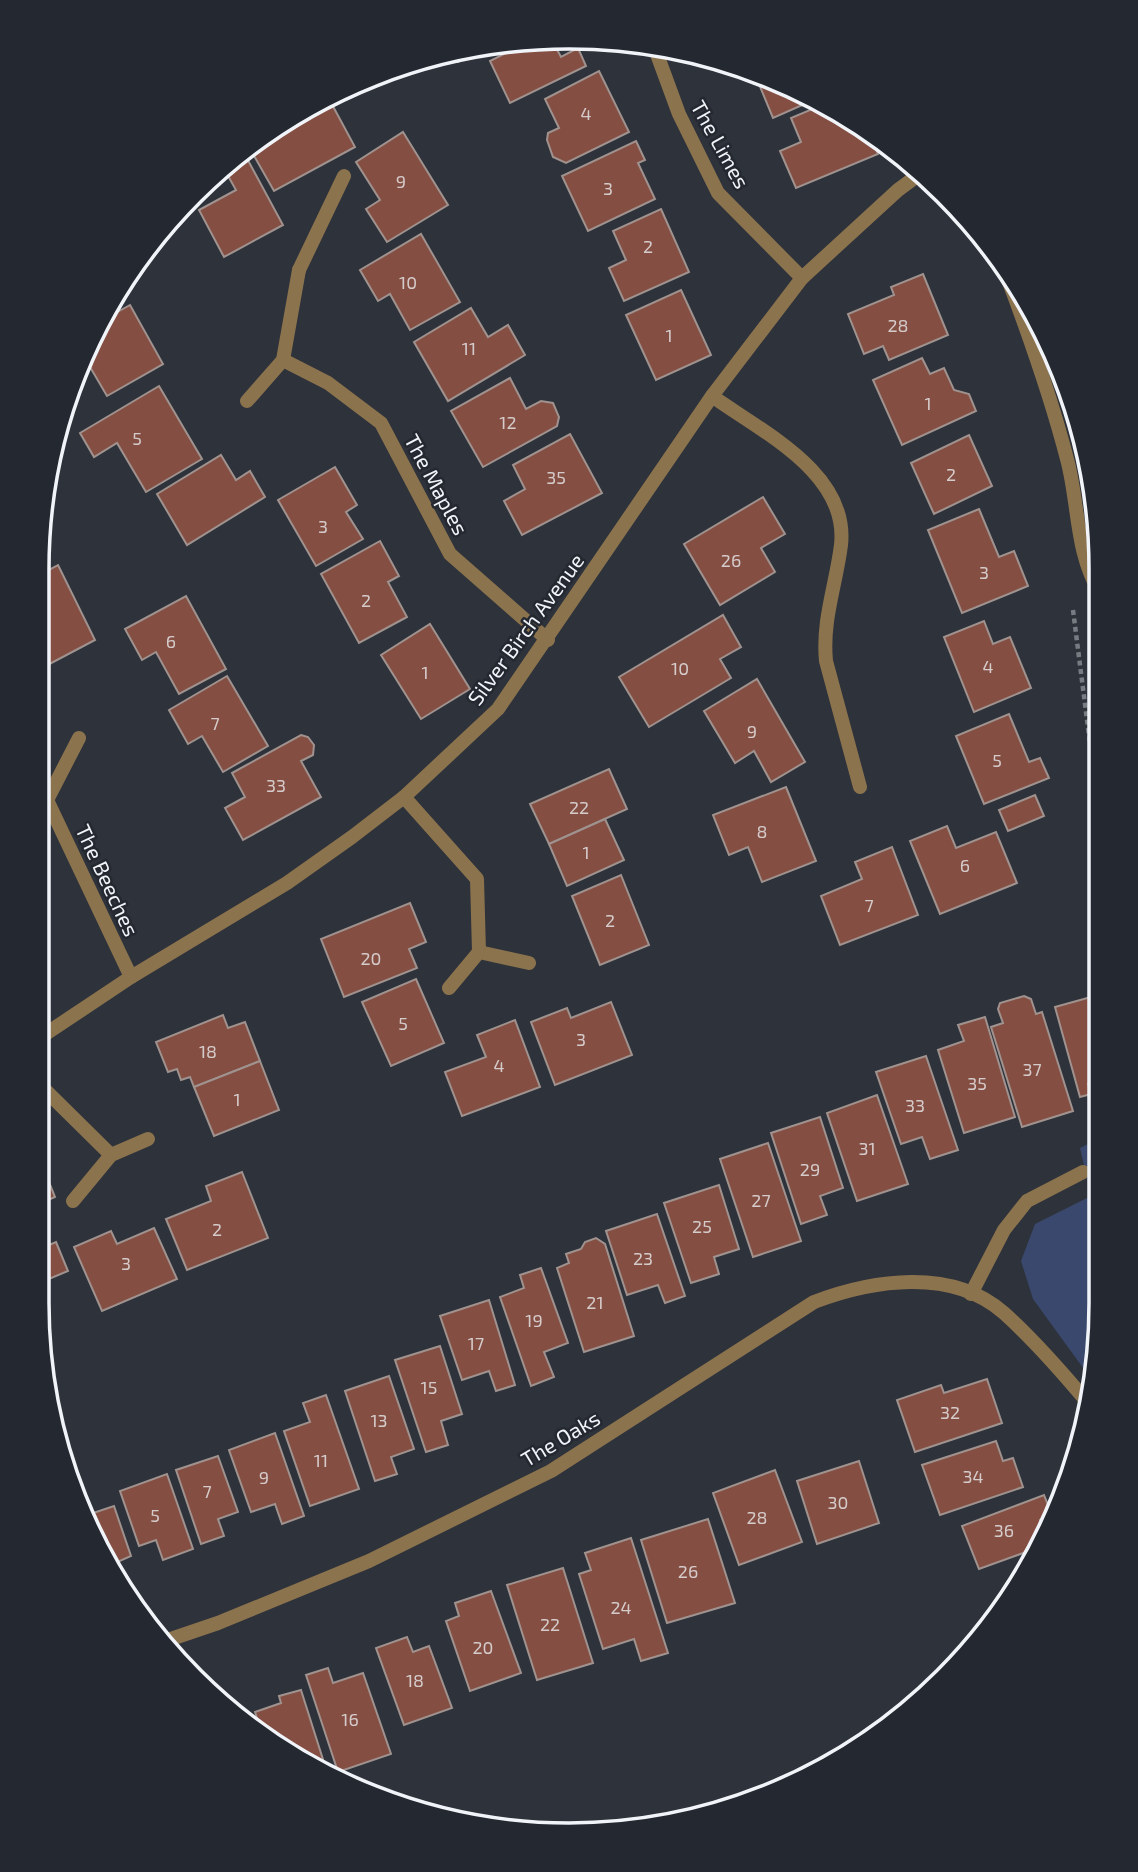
<svg xmlns="http://www.w3.org/2000/svg" width="1138" height="1872" viewBox="0 0 1138 1872" font-family="'Exo 2',sans-serif">
  <style>
    .green { fill: #39486c }
    .building { fill: #844f42; stroke: #9f928f; stroke-width: 2 }
    .lines { fill: none; stroke-linecap: round; stroke-linejoin: round }
    .path { stroke: #777b82; stroke-width: 4.5; stroke-dasharray: 5 3.5; stroke-linecap: butt }
    .service { stroke: #8b734e; stroke-width: 14 }
    .minor { stroke: #8b734e; stroke-width: 14 }
    .labels { text-anchor: middle; dominant-baseline: central; stroke-width: 5; stroke-linejoin: round; paint-order: stroke }
    .number-label { font-size: 18px; fill: #d6cbcb }
    .street-label { font-size: 21px; fill: #f1f4f9; stroke: #242830 }
    .rim { fill: none; stroke: #f1f4f9; stroke-width: 3.5 }
  </style>
  <rect width="100%" height="100%" fill="#2e323a"/>
  <polygon class="green" points="1098,1139 1097,1372 1094,1383 1033,1299 1021,1261 1035,1224 1091,1196 1080,1148"/>
  <g class="building">
    <polygon points="532,40 552,40 561,57 578,48 586,66 510,103 490,61"/>
    <polygon points="503,41 458,62 453,52 499,41"/>
    <polygon points="599,71 629,132 566,163 553,157 547,140 548,133 559,128 545,99"/>
    <polygon points="754,72 804,91 816,99 773,118"/>
    <polygon points="328,97 355,147 274,191 249,147 303,108"/>
    <polygon points="824,104 869,132 878,154 796,188 780,151 801,142 791,118"/>
    <polygon points="403,132 448,205 387,242 366,209 380,200 356,162"/>
    <polygon points="636,141 645,160 638,163 655,199 588,231 562,176"/>
    <polygon points="243,151 283,225 224,257 199,210 236,190 223,167"/>
    <polygon points="661,209 689,272 624,301 609,268 626,260 613,231"/>
    <polygon points="421,234 460,302 410,330 390,294 378,301 360,270"/>
    <polygon points="923,274 948,335 889,360 883,346 864,354 848,314 894,295 891,287"/>
    <polygon points="681,290 711,355 656,380 626,315"/>
    <polygon points="130,305 163,364 107,396 83,355 103,320"/>
    <polygon points="471,308 488,337 508,325 525,355 448,401 414,342"/>
    <polygon points="922,358 930,374 944,368 954,390 969,394 976,411 902,445 873,380"/>
    <polygon points="510,378 526,409 541,401 553,403 559,417 557,426 483,467 451,411"/>
    <polygon points="159,386 202,459 146,492 117,443 94,457 80,433"/>
    <polygon points="570,434 602,493 522,535 504,501 525,489 513,465"/>
    <polygon points="969,435 992,486 934,514 911,463"/>
    <polygon points="221,455 236,480 250,471 265,497 187,545 157,494"/>
    <polygon points="335,467 357,505 346,512 363,539 316,566 278,500"/>
    <polygon points="763,497 785,534 761,548 775,572 720,605 684,544"/>
    <polygon points="979,509 999,557 1014,551 1028,586 962,613 928,530"/>
    <polygon points="380,541 399,576 388,582 407,617 359,643 321,574"/>
    <polygon points="58,565 95,640 40,669 41,608 46,606 41,596 41,574"/>
    <polygon points="186,596 226,669 179,694 156,652 142,660 125,629"/>
    <polygon points="723,615 741,647 720,659 731,678 649,727 619,677"/>
    <polygon points="984,621 993,644 1010,637 1031,688 974,712 944,637"/>
    <polygon points="430,624 470,689 421,719 381,655"/>
    <polygon points="227,676 268,746 223,772 202,736 188,744 169,710"/>
    <polygon points="757,679 805,762 771,782 754,751 735,763 704,711"/>
    <polygon points="1009,714 1029,762 1040,758 1049,778 984,804 956,736"/>
    <polygon points="301,735 308,737 314,745 313,755 301,761 321,797 243,840 225,808 245,797 232,773"/>
    <polygon points="609,769 627,809 549,844 530,804"/>
    <polygon points="786,787 816,861 762,882 748,847 729,855 713,815"/>
    <polygon points="1035,795 1044,816 1008,831 999,810"/>
    <polygon points="605,819 624,860 567,886 549,844"/>
    <polygon points="947,826 956,848 996,832 1017,883 940,914 910,841"/>
    <polygon points="892,847 918,915 840,945 821,896 862,879 855,862"/>
    <polygon points="621,875 649,945 600,965 572,896"/>
    <polygon points="410,903 426,942 409,949 417,968 344,997 321,939"/>
    <polygon points="39,948 48,963 39,968"/>
    <polygon points="416,979 444,1043 391,1066 362,1002"/>
    <polygon points="1098,995 1098,1082 1088,1084 1091,1094 1080,1097 1055,1007"/>
    <polygon points="1024,996 1031,999 1036,1014 1042,1012 1073,1111 1022,1127 991,1027 1003,1023 998,1009 1000,1003"/>
    <polygon points="611,1002 632,1055 555,1085 531,1022 567,1008 571,1018"/>
    <polygon points="223,1015 228,1028 245,1022 260,1061 194,1087 190,1077 181,1080 177,1069 168,1072 156,1042"/>
    <polygon points="985,1017 1015,1117 964,1133 938,1050 964,1041 958,1025"/>
    <polygon points="515,1020 540,1087 462,1116 445,1072 486,1057 477,1035"/>
    <polygon points="926,1056 958,1150 930,1159 922,1137 901,1144 876,1072"/>
    <polygon points="260,1061 279,1110 214,1136 194,1087"/>
    <polygon points="877,1095 908,1184 857,1201 827,1113"/>
    <polygon points="820,1117 843,1188 820,1196 827,1215 801,1224 771,1133"/>
    <polygon points="768,1143 801,1241 753,1257 720,1159"/>
    <polygon points="38,1155 55,1197 37,1205"/>
    <polygon points="242,1172 268,1238 187,1270 166,1219 211,1201 206,1186"/>
    <polygon points="719,1185 739,1249 714,1257 719,1274 691,1283 664,1203"/>
    <polygon points="657,1214 685,1296 665,1303 658,1285 627,1295 606,1231"/>
    <polygon points="154,1228 177,1279 102,1311 74,1247 111,1231 117,1244"/>
    <polygon points="596,1238 605,1244 634,1336 584,1352 557,1268 569,1263 566,1254 581,1249 585,1242"/>
    <polygon points="56,1242 68,1271 37,1284 37,1250"/>
    <polygon points="541,1268 568,1343 544,1352 554,1377 531,1386 500,1297 524,1288 520,1275"/>
    <polygon points="489,1300 515,1385 496,1391 489,1371 462,1380 440,1316"/>
    <polygon points="440,1346 462,1414 441,1421 448,1445 426,1452 395,1360"/>
    <polygon points="389,1376 414,1449 391,1457 397,1474 375,1481 345,1391"/>
    <polygon points="987,1379 1002,1423 915,1452 897,1400 941,1385 944,1393"/>
    <polygon points="326,1395 359,1489 310,1506 284,1431 310,1422 303,1403"/>
    <polygon points="275,1433 304,1516 282,1524 275,1504 251,1512 229,1450"/>
    <polygon points="996,1441 1003,1461 1013,1458 1023,1487 940,1515 922,1465"/>
    <polygon points="218,1456 238,1512 218,1519 224,1536 201,1544 176,1470"/>
    <polygon points="859,1461 879,1523 817,1544 797,1481"/>
    <polygon points="775,1470 802,1542 739,1565 713,1493"/>
    <polygon points="167,1474 193,1549 163,1560 156,1540 139,1546 120,1491"/>
    <polygon points="1044,1495 1052,1515 1040,1520 1045,1534 1037,1548 979,1569 962,1526"/>
    <polygon points="114,1506 131,1556 113,1564 87,1515"/>
    <polygon points="708,1519 735,1603 667,1623 641,1540"/>
    <polygon points="631,1538 668,1653 641,1661 634,1639 603,1649 579,1574 591,1570 585,1553"/>
    <polygon points="563,1568 593,1663 537,1680 507,1585"/>
    <polygon points="491,1591 521,1673 470,1691 446,1621 459,1616 455,1603"/>
    <polygon points="407,1637 413,1652 429,1646 452,1708 404,1725 376,1648"/>
    <polygon points="328,1668 333,1683 363,1673 391,1754 338,1772 306,1675"/>
    <polygon points="301,1690 326,1769 262,1734 255,1712 281,1703 279,1696"/>
    <polygon points="236,1705 241,1721 227,1708"/>
  </g>
  <g class="lines">
    <polyline class="path" points="1073,610 1099,814"/>
    <polyline class="service" points="299,270 344,176"/>
    <g class="minor">
      <polyline points="654,46 679,114 718,193 802,278"/>
      <path d="M1003,266C1027,329 1050,393 1067,459C1079,503 1075,552 1100,593"/>
      <polyline points="283,360 328,383 381,423 450,554 548,640"/>
      <path d="M712,396C762,432 849,473 841,545C836,585 822,620 826,661L860,787"/>
      <polyline points="247,401 283,360 299,270"/>
      <polyline points="404,797 477,879 479,952"/>
      <polyline points="47,800 131,977"/>
      <polyline points="40,801 47,800 79,738"/>
      <polyline points="449,988 479,952 529,963"/>
      <polyline points="38,1039 131,977 287,883 352,837 404,797 498,709 712,396 802,278 898,190 921,173"/>
      <polyline points="38,1083 111,1155"/>
      <polyline points="73,1201 111,1155 148,1139"/>
      <polyline points="971,1294 1004,1230 1027,1201 1083,1172"/>
      <path d="M162,1642L218,1623L369,1561L551,1471L814,1302C872,1280 952,1267 1004,1313C1034,1340 1062,1372 1088,1403"/>
    </g>
  </g>
  <g class="labels">
    <g class="number-label">
      <text x="586" y="113">4</text>
      <text x="401" y="181">9</text>
      <text x="608" y="188">3</text>
      <text x="648" y="246">2</text>
      <text x="408" y="282">10</text>
      <text x="898" y="325">28</text>
      <text x="669" y="335">1</text>
      <text x="469" y="348">11</text>
      <text x="928" y="403">1</text>
      <text x="508" y="422">12</text>
      <text x="137" y="438">5</text>
      <text x="951" y="474">2</text>
      <text x="556" y="477">35</text>
      <text x="323" y="526">3</text>
      <text x="731" y="560">26</text>
      <text x="984" y="572">3</text>
      <text x="366" y="600">2</text>
      <text x="171" y="641">6</text>
      <text x="988" y="666">4</text>
      <text x="680" y="668">10</text>
      <text x="425" y="672">1</text>
      <text x="215" y="723">7</text>
      <text x="752" y="731">9</text>
      <text x="997" y="760">5</text>
      <text x="276" y="785">33</text>
      <text x="579" y="807">22</text>
      <text x="762" y="831">8</text>
      <text x="586" y="852">1</text>
      <text x="965" y="865">6</text>
      <text x="869" y="905">7</text>
      <text x="610" y="920">2</text>
      <text x="371" y="958">20</text>
      <text x="403" y="1023">5</text>
      <text x="581" y="1039">3</text>
      <text x="208" y="1051">18</text>
      <text x="499" y="1065">4</text>
      <text x="1032" y="1069">37</text>
      <text x="977" y="1083">35</text>
      <text x="237" y="1099">1</text>
      <text x="915" y="1105">33</text>
      <text x="867" y="1148">31</text>
      <text x="810" y="1169">29</text>
      <text x="761" y="1200">27</text>
      <text x="702" y="1226">25</text>
      <text x="217" y="1229">2</text>
      <text x="643" y="1258">23</text>
      <text x="126" y="1263">3</text>
      <text x="595" y="1302">21</text>
      <text x="534" y="1320">19</text>
      <text x="476" y="1343">17</text>
      <text x="429" y="1387">15</text>
      <text x="950" y="1412">32</text>
      <text x="379" y="1420">13</text>
      <text x="321" y="1460">11</text>
      <text x="973" y="1476">34</text>
      <text x="264" y="1477">9</text>
      <text x="207" y="1491">7</text>
      <text x="838" y="1502">30</text>
      <text x="155" y="1515">5</text>
      <text x="757" y="1517">28</text>
      <text x="1004" y="1530">36</text>
      <text x="688" y="1571">26</text>
      <text x="621" y="1607">24</text>
      <text x="550" y="1624">22</text>
      <text x="483" y="1647">20</text>
      <text x="415" y="1680">18</text>
      <text x="350" y="1719">16</text>
    </g>
    <g class="street-label">
      <text transform="translate(721 144) rotate(61)">The Limes</text>
      <text transform="translate(437 484) rotate(62)">The Maples</text>
      <text transform="translate(525 629) rotate(-54)">Silver Birch Avenue</text>
      <text transform="translate(108 880) rotate(65)">The Beeches</text>
      <text transform="translate(560 1438) rotate(-31)">The Oaks</text>
    </g>
  </g>
  <path d="M0 0H1138V1872H0ZM569 49H569A520 520 0 0 1 1089 569V1303A520 520 0 0 1 569 1823H569A520 520 0 0 1 49 1303V569A520 520 0 0 1 569 49Z" fill="#242830" fill-rule="evenodd"/>
  <path class="rim" d="M569 49H569A520 520 0 0 1 1089 569V1303A520 520 0 0 1 569 1823H569A520 520 0 0 1 49 1303V569A520 520 0 0 1 569 49Z"/>
</svg>
